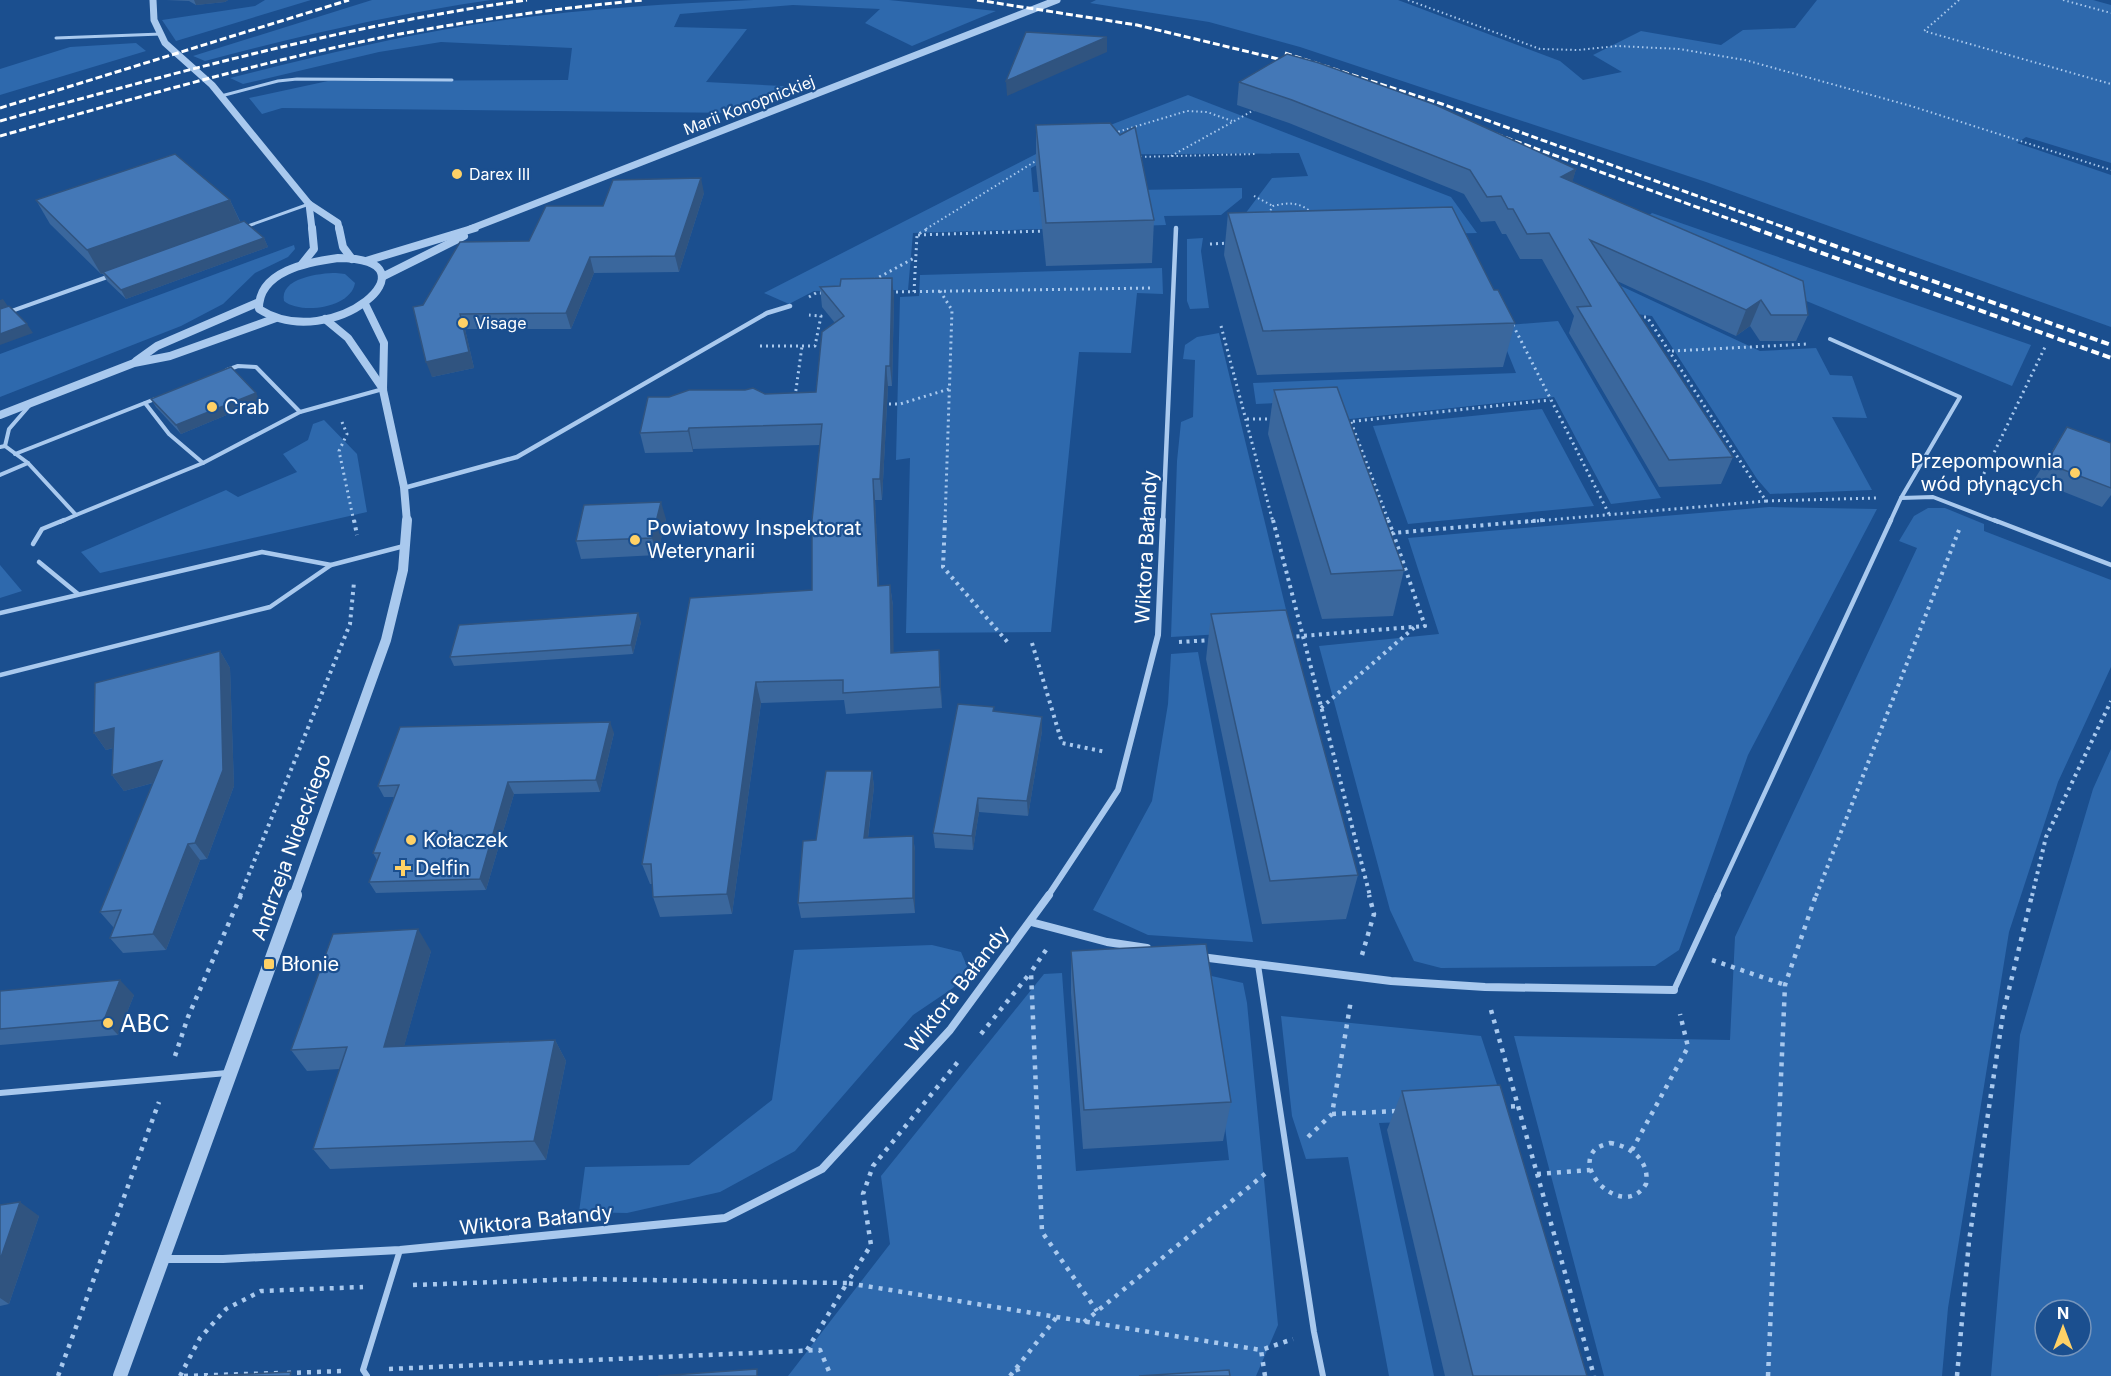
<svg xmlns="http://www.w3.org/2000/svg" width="2111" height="1376" viewBox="0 0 2111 1376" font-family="Inter,sans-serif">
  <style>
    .green { fill: #2e69ad; fill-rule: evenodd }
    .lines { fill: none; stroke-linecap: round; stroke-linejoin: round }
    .path-far3 { stroke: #a9c9ee; stroke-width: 2; stroke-dasharray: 1.5 3; stroke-linecap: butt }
    .path-far2 { stroke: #a9c9ee; stroke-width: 3; stroke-dasharray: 2 4; stroke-linecap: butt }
    .path-far1 { stroke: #a9c9ee; stroke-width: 4; stroke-dasharray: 3 4.5; stroke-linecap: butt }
    .path { stroke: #a9c9ee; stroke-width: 4.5; stroke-dasharray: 4 6; stroke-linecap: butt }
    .service-far3 { stroke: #a9c9ee; stroke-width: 3 }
    .service-far2 { stroke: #a9c9ee; stroke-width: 4 }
    .service-far1 { stroke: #a9c9ee; stroke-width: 4.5 }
    .service { stroke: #a9c9ee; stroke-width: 6 }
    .minor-far2 { stroke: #a9c9ee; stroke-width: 4.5 }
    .minor-far1 { stroke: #a9c9ee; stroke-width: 6 }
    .minor { stroke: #a9c9ee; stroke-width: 8 }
    .tertiary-far3 { stroke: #a9c9ee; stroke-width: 7 }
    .tertiary-far2 { stroke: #a9c9ee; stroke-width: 8 }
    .tertiary-far1 { stroke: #a9c9ee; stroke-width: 10 }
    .tertiary { stroke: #a9c9ee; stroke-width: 14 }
    .rail-far1 { stroke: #fff; stroke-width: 3; stroke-dasharray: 7 3; stroke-linecap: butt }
    .rail { stroke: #fff; stroke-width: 4; stroke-dasharray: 8 4; stroke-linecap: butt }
    .wall { fill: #3a679d }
    .shaded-wall { fill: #305480 }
    .building { fill: #4478b7; stroke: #305480; stroke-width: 1.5 }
    .poi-dot { fill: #ffd166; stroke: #1b4f8f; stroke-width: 2 }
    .labels { text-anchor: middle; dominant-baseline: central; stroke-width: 4.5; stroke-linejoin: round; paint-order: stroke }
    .far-street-label { font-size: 16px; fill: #fff; stroke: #1b4f8f }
    .far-poi-label { font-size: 16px; fill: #fff; stroke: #1b4f8f; text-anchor: start }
    .poi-label { font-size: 20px; fill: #fff; stroke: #1b4f8f; text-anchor: start }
    .street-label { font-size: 20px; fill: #fff; stroke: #1b4f8f }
    .near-poi-label { font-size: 24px; fill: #fff; stroke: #1b4f8f; text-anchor: start }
  </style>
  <rect width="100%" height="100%" fill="#1b4f8f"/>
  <g class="green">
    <polygon points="265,0 311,0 176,41 162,20 255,6"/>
    <path d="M372,0H491C394,14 299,36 205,61L193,56Z"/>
    <path d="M753,0H889L996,11L912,46L865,23L880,9L793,5L680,14L674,27L747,29L706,82L802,87L740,113L282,108L262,114L249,98L328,81L568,80L572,48L441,42L379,52L243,84L230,78C310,58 389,38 471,25C564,10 659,4 753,0Z"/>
    <polygon points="1096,0 1398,0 1560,61 1583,80 1622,72 1593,55 1641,31 1721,45 1743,30 1795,28 1817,0 2093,0 2111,5 2111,163 2026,137 2017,143 2111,175 2111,327 1706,182 1300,47 1209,22 1090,3"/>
    <polygon points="136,43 146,51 0,95 0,69 70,47"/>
    <polygon points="1188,95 1451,197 1477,233 1274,238 1239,222 1272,178 1308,176 1299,153 1056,155 1031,168 1033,192 1242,188 1242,198 1221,215 1164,216 1166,225 913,233 908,290 814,291 789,304 764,293 1038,153"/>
    <polygon points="1652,213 2031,345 2012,386 1632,229"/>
    <polygon points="1203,238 1201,251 1209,308 1190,309 1187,301 1187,239"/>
    <polygon points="294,245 295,249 288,257 255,273 223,304 181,326 0,397 0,354"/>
    <polygon points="1162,268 1163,294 1137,293 1131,353 1079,352 1051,632 906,633 910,458 896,460 900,297 919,296 920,275"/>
    <polygon points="1589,271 1760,351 1816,348 1830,375 1852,376 1867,418 1832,417 1872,490 1770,494 1757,479 1652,316 1621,312"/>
    <path d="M336,273L345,274L355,283C351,308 301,315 284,301C279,278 320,273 336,273Z"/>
    <polygon points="1558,321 1661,498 1611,504 1554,397 1350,419 1279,417 1275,403 1256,404 1253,383 1516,373 1497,326"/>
    <polygon points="1219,333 1291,630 1171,637 1177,461 1181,422 1193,417 1195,360 1183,359 1185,345 1197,337"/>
    <polygon points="1542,409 1594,506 1408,524 1373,426"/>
    <polygon points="324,420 357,454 367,512 100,573 81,552 226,490 238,497 297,472 283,454 308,440 313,424"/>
    <polygon points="1769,507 1877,509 1748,755 1679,950 1655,966 1441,968 1414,961 1390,910 1319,646 1439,634 1408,538"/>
    <polygon points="1928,508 1945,508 1984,524 1984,531 2111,580 2111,667 2058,782 2009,932 1948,1308 1942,1376 1604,1376 1514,1036 1730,1040 1735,937 1917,548 1899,541 1914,516"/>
    <polygon points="0,565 22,591 0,598"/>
    <polygon points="1198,652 1253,942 1148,935 1093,910 1152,801 1168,704 1171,654"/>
    <path d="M2111,749V1376H1991L2020,1035L2093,789ZM2045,1310H2081V1346H2045Z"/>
    <polygon points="932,945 961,952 969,971 953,988 913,1015 795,1151 720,1192 627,1213 579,1212 585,1167 689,1165 772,1100 794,950"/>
    <polygon points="1062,973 1076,1171 1229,1160 1207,975 1243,983 1247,1003 1278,1325 1256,1376 788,1376 890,1244 881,1176 1044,974"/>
    <polygon points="1281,1016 1481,1036 1508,1118 1379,1123 1434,1376 1389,1376 1348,1157 1306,1159 1292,1116"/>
  </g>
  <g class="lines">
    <g class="path-far3">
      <polyline points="1408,0 1540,49 1578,50 1617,46 1679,49 1745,60 1911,106 2111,170"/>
      <polyline points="1959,0 1924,31 2111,84"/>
      <polyline points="2063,0 2111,13"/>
      <polyline points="1114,133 1187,111 1207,112 1232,121"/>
      <polyline points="1171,156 1256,109"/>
      <polyline points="1136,157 1256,154"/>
      <polyline points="1254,196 1273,206"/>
      <path d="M1268,214L1273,206C1288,202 1300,202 1312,213"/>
      <polyline points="926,229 1039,159"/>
    </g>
    <g class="path-far2">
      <polyline points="918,235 1045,231"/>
      <polyline points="1210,244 1230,243"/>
      <polyline points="874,280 916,257"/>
      <polyline points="940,291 952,310 945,522"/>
      <polyline points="890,292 1152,288"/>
      <polyline points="914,292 917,235 929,228"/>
      <polyline points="809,297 816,293 825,293"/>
      <polyline points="1513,325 1609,514"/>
      <polyline points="1221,326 1273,522"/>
      <polyline points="760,346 815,346 821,316 809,315"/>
      <polyline points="1672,351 1808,344"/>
      <polyline points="795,397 802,346"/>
      <polyline points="883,404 900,404 949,389"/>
      <polyline points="1247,419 1273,419"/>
      <polyline points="342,422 347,434 339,451 354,522"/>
      <polyline points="1347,422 1550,400"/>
      <polyline points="1351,422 1389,522"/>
      <polyline points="1976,490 2046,345"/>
      <polyline points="1766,501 1876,498"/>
      <polyline points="1525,522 1766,501 1647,317 1638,317"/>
    </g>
    <g class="path-far1">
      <polyline points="354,520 357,535"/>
      <polyline points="945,520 943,567 1010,645"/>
      <polyline points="1273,520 1370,896"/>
      <polyline points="1388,520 1393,533"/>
      <polyline points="1289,637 1425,626 1393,533 1543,520"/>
      <polyline points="1179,642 1213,640"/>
      <polyline points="1032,643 1062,743 1106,752"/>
      <polyline points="1321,708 1416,626"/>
      <polyline points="240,896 350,624 354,582"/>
      <polyline points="1816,896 1959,530"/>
      <polyline points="2032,896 2046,837 2111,701"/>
    </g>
    <g class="path">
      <polyline points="1046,950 1031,972 1042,1232 1097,1311"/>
      <polyline points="1362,955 1374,914 1369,895"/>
      <polyline points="1712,960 1785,985"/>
      <polyline points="1491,1010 1594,1376"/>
      <polyline points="981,1034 1031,972"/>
      <polyline points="175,1056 188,1017 241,895"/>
      <polyline points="1501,1107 1518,1106"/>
      <polyline points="1332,1114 1398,1111"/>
      <polyline points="1308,1137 1332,1114 1351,1000"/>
      <path d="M1610,1143C1631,1146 1650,1161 1646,1184C1624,1221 1570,1168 1597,1148C1600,1146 1606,1144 1610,1143Z"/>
      <polyline points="1632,1150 1688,1047 1680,1014"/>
      <polyline points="1537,1174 1590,1170"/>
      <polyline points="413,1285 580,1279 847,1283 871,1245 863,1194 873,1166 961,1058"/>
      <polyline points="1084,1322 1266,1173"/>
      <polyline points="807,1350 847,1283 1261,1350"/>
      <polyline points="1017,1368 1020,1376"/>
      <polyline points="389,1369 820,1350 831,1376"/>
      <polyline points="287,1373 342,1371"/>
      <polyline points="58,1376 159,1102"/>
      <polyline points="180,1376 200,1338 226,1309 261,1291 363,1287"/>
      <polyline points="184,1376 279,1373"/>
      <polyline points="1010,1376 1056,1318"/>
      <polyline points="1265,1376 1261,1350 1293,1339"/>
      <polyline points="1768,1376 1785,985 1816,895"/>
      <polyline points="1957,1376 1969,1241 2003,1014 2032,895"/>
    </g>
    <g class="service-far3">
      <polyline points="56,38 161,34"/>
      <polyline points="221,96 278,81 297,79 452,80"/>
      <polyline points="245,227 309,204"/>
    </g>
    <g class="service-far2">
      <polyline points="0,315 110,276"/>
      <polyline points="1830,339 1960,397 1901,498 1890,522"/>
      <polyline points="227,370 238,366 256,367 300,412"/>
      <polyline points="145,403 169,434 203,463"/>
      <polyline points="5,446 9,429 29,406"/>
      <polyline points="0,447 5,446 28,463 76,515 203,463 300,412 383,389"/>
      <polyline points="15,454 155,399"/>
      <polyline points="0,475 28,463"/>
      <polyline points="1901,498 1933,497 1998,522"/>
      <polyline points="60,522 76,515"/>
    </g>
    <g class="service-far1">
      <polyline points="1994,520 2111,565"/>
      <polyline points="33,544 42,529 64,520"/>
      <polyline points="39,562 78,594"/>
      <polyline points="0,613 262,552 331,565 404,546"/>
      <polyline points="0,675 270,607 331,565"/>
      <polyline points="1717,896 1891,520"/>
    </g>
    <g class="service">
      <polyline points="1258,965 1314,1332 1323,1376"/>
      <polyline points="1674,990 1718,895"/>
      <polyline points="0,1093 227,1073"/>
      <polyline points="367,1376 363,1370 400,1250"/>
    </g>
    <g class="minor-far2">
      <polyline points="404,488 517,457 767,313 790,306"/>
      <polyline points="1163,522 1176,228"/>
    </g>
    <polyline class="minor-far1" points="1048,896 1118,790 1158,635 1163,520"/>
    <g class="minor">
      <polyline points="1031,922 1107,942 1147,948"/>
      <polyline points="1201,957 1391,981 1485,987 1674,990"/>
      <polyline points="164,1259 223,1259 400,1250 725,1218 822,1169 950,1030 1049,895"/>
    </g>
    <g class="tertiary-far3">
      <polyline points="153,0 154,20 165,43 212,85 309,204 338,223 339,229"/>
      <polyline points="309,204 312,229"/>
      <polyline points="470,229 1057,0"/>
    </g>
    <g class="tertiary-far2">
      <polyline points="339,228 343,247 352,259"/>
      <path d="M338,258C445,258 332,356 259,309C258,271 308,262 338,258Z"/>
      <polyline points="366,261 475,228"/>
      <polyline points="302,264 314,249 312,228"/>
      <polyline points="384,276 464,236"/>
      <polyline points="365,304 384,343 383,390 404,487 407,522"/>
      <polyline points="325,319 348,338 383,389"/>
      <polyline points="136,361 157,346 257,303"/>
      <polyline points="0,415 134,363 170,356 276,318"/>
    </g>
    <polyline class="tertiary-far1" points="294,896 386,640 403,570 407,520"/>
    <polyline class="tertiary" points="120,1376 295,895"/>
    <g class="rail-far1">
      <polyline points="977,0 1137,25 1295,63"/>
      <polyline points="1285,53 1442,104 1789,229"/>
      <polyline points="0,108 349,0"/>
      <path d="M0,121C174,73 347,25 527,0"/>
      <polyline points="1496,134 1757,229"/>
      <path d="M0,136C133,99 265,60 400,34C481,19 561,8 643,0"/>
    </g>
    <g class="rail">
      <polyline points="1753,228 2111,358"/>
      <polyline points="1785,228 2111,345"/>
    </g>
  </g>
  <g class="wall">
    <polygon points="166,0 228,0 225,2 196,5 189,1"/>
    <polygon points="1239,82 1576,169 1572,182 1808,315 1796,341 1760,341 1750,326 1736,336 1617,281 1733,457 1721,484 1659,487 1569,333 1574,316 1542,259 1520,259 1506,234 1502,234 1495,221 1481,222 1464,194 1289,123 1237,105"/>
    <polygon points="1036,125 1154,220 1152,263 1046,266 1036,166"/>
    <polygon points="704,193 679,272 594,273 571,329 465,329 474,368 432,377 423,305 529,241 603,206"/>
    <polygon points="36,200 230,200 241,223 264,238 268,247 126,299 107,281 103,274 101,274 50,224"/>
    <polygon points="1228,213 1494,290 1515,323 1503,367 1257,375 1224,255"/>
    <polygon points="892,278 894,298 892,386 888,386 882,500 875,500 879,586 890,585 893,606 893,652 939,650 942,708 846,714 844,700 761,703 732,914 660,917 653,897 652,884 650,884 642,864 812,590 820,445 693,449 693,452 645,453 640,433 765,394 816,392 835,323 822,307 820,287 840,286"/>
    <polygon points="1274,390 1404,570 1393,616 1322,619 1268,434"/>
    <polygon points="151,399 260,401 181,434 156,407"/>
    <polygon points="2067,427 2111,443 2111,495 2102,507 2034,480"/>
    <polygon points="666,519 657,555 581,559 576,541"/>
    <polygon points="1211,614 1358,875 1346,919 1262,924 1206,659"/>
    <polygon points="641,622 633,654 454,666 450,657"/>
    <polygon points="220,651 230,668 234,786 207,859 200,860 166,950 123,953 110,938 114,928 100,912 153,783 124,791 112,775 113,748 106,750 94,733"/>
    <polygon points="994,711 1042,731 1028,816 979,812 973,850 935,848 933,833"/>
    <polygon points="614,733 600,792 514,794 486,890 376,893 369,882 377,860 373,853 394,797 384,797 378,786"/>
    <polygon points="872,771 874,787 868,838 913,836 915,851 915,913 801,918 798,903 816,840"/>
    <polygon points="431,951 404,1046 555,1040 566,1061 546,1160 330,1169 313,1149 340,1069 307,1071 291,1050"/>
    <polygon points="1071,951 1231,1102 1223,1141 1083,1149 1071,993"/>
    <polygon points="0,991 134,995 118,1035 0,1045"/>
    <polygon points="1402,1091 1587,1376 1445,1376 1387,1130"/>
    <polygon points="0,1205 39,1216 9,1304 0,1306"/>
  </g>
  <g class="shaded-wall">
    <polygon points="194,0 228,0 225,2 196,5"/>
    <polygon points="1107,37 1107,52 1007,96 1006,81"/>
    <polygon points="1576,169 1569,194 1561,177"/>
    <polygon points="701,178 704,193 679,272 675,256"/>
    <polygon points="230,200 241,224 101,274 87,250"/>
    <polygon points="264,238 268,247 126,299 121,290"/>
    <polygon points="590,257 594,273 571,329 566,313"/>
    <polygon points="892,278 894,298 892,386 890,366"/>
    <polygon points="3,299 9,308 0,311 0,300"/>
    <polygon points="1761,300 1750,326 1736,336 1746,310"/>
    <polygon points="460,314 465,329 474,368 432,377 426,362"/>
    <polygon points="27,324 33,333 0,345 0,334"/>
    <polygon points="886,366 888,386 882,500 880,479"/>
    <polygon points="256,393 260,401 181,434 176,425"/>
    <polygon points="689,428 693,449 693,452 688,431"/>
    <polygon points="873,479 875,500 880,607 878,586"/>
    <polygon points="661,502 666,519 657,555 652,538"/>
    <polygon points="890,585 893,606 894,673 891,653"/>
    <polygon points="638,613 641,622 633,654 631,645"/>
    <polygon points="939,650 940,671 942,708 940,687"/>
    <polygon points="220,651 230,668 234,786 207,859 195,843"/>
    <polygon points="756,682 761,703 732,914 727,894"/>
    <polygon points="1042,717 1042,731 1028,816 1027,801"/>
    <polygon points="610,722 614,733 600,792 596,780"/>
    <polygon points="114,728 126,744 106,750 94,733"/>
    <polygon points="162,761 174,777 124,791 112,775"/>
    <polygon points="872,771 874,787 866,853 864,838"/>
    <polygon points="508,782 514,794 486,890 480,879"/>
    <polygon points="978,798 979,812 973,850 972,836"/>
    <polygon points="913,836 915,851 915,913 913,898"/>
    <polygon points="188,844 200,860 166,950 153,934"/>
    <polygon points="418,929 431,951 398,1068 384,1047"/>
    <polygon points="120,980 134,995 118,1035 104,1020"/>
    <polygon points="555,1040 566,1061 546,1160 534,1141"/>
    <polygon points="20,1202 39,1216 9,1304 0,1298 0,1260"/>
  </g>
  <g class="building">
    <polygon points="1026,32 1107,37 1006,81"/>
    <polygon points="1287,54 1319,63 1436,105 1576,169 1561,177 1803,281 1808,315 1771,315 1761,300 1746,310 1590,240 1733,457 1669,460 1577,307 1591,306 1549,233 1527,234 1513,209 1508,209 1501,196 1487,197 1470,170 1292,100 1239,82"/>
    <polygon points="1110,123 1120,135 1135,127 1154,220 1046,223 1036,125"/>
    <polygon points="175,154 230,200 87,250 36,200"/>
    <polygon points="701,178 675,256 590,257 566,313 460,314 469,352 426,362 413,307 423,305 460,242 529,241 546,206 603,206 613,180"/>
    <polygon points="1452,207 1494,290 1498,290 1515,323 1263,331 1228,213"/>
    <polygon points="244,221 264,238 121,290 103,272"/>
    <polygon points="892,278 890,366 886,366 880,479 873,479 878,586 890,585 891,653 939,650 940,687 843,693 843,680 756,682 727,894 653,897 651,864 642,864 690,598 812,590 812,520 822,424 689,428 688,431 640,433 648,397 669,397 689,390 745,390 753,388 765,394 816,392 822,332 844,316 820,287 840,286 841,279"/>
    <polygon points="9,306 27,324 0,334 0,309"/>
    <polygon points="231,367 256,393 176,425 151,399"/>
    <polygon points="1337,387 1404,570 1331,574 1274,390"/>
    <polygon points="2067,427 2111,443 2111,488 2046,463"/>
    <polygon points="661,502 652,538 576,541 584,505"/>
    <polygon points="1286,610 1358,875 1270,881 1211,614"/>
    <polygon points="638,613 631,645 450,657 459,625"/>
    <polygon points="220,651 223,770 195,843 188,844 153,934 110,938 121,910 100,912 162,761 112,775 114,728 94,733 95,683"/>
    <polygon points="958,704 994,707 993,711 1042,717 1027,801 978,798 972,836 933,833"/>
    <polygon points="610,722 596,780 508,782 480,879 369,882 380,853 373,853 399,785 378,786 400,727"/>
    <polygon points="826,771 872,771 864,838 913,836 913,898 798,903 803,841 816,840"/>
    <polygon points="418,929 384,1047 555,1040 534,1141 313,1149 347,1047 291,1050 333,934"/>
    <polygon points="1206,944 1231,1102 1084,1110 1071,951"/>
    <polygon points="120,980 104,1020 0,1029 0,991"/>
    <polygon points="1500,1085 1587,1376 1473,1376 1402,1091"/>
    <polygon points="20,1202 0,1260 0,1205"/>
    <polygon points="757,1369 757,1376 658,1376"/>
    <polygon points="1229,1370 1230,1376 1139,1376"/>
    <polygon points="291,1372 290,1376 207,1376"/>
  </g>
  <g class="poi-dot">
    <circle cx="457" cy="174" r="6"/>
    <circle cx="463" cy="323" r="6"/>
    <circle cx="212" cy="407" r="6"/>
    <circle cx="2075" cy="473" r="6"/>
    <circle cx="635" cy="540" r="6"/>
    <circle cx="411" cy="840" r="6"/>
    <path d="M400 859h6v6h6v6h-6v6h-6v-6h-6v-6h6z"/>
    <rect x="263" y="958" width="12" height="12" rx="3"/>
    <circle cx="108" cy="1023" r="6"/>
  </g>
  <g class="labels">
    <g class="far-street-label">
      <text transform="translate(749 105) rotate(-21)">Marii Konopnickiej</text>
    </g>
    <g class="far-poi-label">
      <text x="469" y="174">Darex III</text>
      <text x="475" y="323">Visage</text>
    </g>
    <g class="poi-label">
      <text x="224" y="407">Crab</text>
      <text x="2063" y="461" text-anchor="end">Przepompownia<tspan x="2063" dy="23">wód płynących</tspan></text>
      <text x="647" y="528">Powiatowy Inspektorat<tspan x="647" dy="23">Weterynarii</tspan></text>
      <text x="423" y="840">Kołaczek</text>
      <text x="415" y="868">Delfin</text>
      <text x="281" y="964">Błonie</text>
    </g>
    <g class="street-label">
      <text transform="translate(1146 547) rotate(-87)">Wiktora Bałandy</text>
      <text transform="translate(291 847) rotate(-70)">Andrzeja Nideckiego</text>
      <text transform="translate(957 989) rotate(-52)">Wiktora Bałandy</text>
      <text transform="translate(536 1220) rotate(-6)">Wiktora Bałandy</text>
    </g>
    <g class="near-poi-label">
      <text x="120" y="1023">ABC</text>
    </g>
  </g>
  <g transform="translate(2063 1328)"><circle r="28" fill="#1b4f8f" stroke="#7695bc" stroke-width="1.5"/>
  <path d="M0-4.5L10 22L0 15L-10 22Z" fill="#ffd166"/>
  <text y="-9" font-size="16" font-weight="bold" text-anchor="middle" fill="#ffffff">N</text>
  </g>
</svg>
